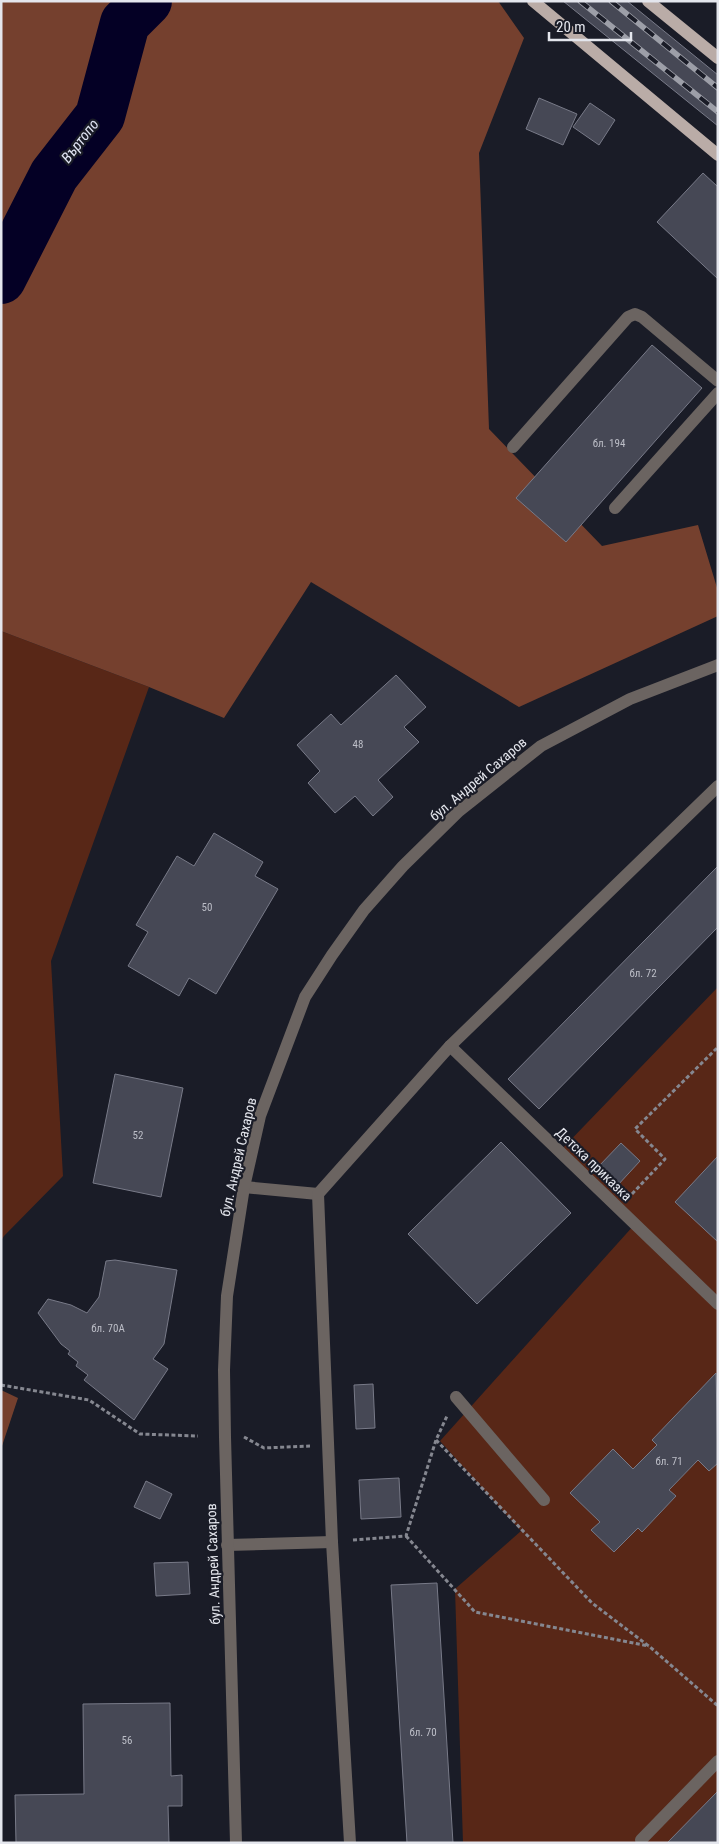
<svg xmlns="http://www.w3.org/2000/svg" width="719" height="1844" viewBox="0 0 719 1844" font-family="'Roboto Condensed',sans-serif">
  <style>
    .green { fill: #582717 }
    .forest { fill: #75402e }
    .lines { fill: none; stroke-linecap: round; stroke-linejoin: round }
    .river { stroke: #040025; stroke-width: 50 }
    .building { fill: #464855; stroke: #787a88 }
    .path { stroke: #858790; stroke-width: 3; stroke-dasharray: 4 2.5; stroke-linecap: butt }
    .minor { stroke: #6b6461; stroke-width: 12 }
    .major { stroke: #baaca7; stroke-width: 12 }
    .rail-casing { stroke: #9d9fa8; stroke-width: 5.5 }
    .rail { stroke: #1a1c27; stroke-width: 4; stroke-dasharray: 11; stroke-linecap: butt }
    .labels { text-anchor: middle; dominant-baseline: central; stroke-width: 4.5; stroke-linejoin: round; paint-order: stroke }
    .number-label { font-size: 11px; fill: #bcbec7 }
    .street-label { font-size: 14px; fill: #e4e6ed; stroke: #1a1c27 }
    .water-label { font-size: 15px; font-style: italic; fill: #e0e4f3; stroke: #1a1c27 }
  </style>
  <rect width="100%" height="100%" fill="#1a1c27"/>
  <g class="green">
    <polygon points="1,631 149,687 51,961 63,1176 4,1236 1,1241"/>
    <polygon points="718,987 718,1374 716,1373 652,1440 657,1445 633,1469 613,1450 570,1493 600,1522 592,1530 614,1552 638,1528 642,1532 676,1496 669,1490 698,1460 709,1471 718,1463 718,1843 463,1843 455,1589 521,1531 440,1441 635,1224 560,1151"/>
  </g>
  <g class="forest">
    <polygon points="1,1 498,1 524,38 479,153 489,429 602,546 698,525 718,591 718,616 519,707 311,582 224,718 149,687 1,631"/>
    <polygon points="1,1390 18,1398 1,1449"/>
  </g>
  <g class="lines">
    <polyline class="river" points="1,279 54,175 100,116 125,23 147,1"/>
  </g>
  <g class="building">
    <polygon points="563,1 627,1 718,75 718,126"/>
    <polygon points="539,98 577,114 563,145 526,129"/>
    <polygon points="590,103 615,120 599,145 573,127"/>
    <polygon points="703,173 718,187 718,279 657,222"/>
    <polygon points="652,345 702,388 566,542 516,498"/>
    <polygon points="396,675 426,707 404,727 419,742 378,780 393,797 373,816 355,796 335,813 308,783 320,771 297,745 331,714 341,725"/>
    <polygon points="214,833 263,862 255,876 278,889 216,994 189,978 179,996 128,966 148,932 136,925 177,856 194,866"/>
    <polygon points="718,866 718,927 539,1109 508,1079"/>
    <polygon points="115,1074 183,1088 161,1197 93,1183"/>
    <polygon points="501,1142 571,1213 477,1304 408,1234"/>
    <polygon points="621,1143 640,1161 617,1186 598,1167"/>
    <polygon points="718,1156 718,1242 675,1202"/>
    <polygon points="115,1260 177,1270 164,1344 153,1359 168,1369 134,1420 84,1380 88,1375 76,1366 78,1362 68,1354 70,1351 61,1344 38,1313 48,1299 71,1305 87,1313 99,1297 106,1261"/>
    <polygon points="716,1373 718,1463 709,1471 698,1460 669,1490 676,1496 642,1532 638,1528 614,1552 591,1530 600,1522 570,1493 613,1449 633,1469 657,1445 652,1440"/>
    <polygon points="373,1384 375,1428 356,1429 354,1385"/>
    <polygon points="399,1478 401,1517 361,1519 359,1480"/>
    <polygon points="146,1481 172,1494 160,1519 134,1507"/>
    <polygon points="188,1562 190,1594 156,1596 154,1563"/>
    <polygon points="437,1583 453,1843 407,1843 391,1585"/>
    <polygon points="170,1703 171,1776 182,1775 182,1806 168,1806 169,1843 16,1843 15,1795 84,1794 83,1704"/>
    <polygon points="718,1791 718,1843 667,1843"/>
  </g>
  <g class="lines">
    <g class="path">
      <polyline points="632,1194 665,1159 635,1129 718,1047"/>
      <polyline points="1,1385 89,1400 140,1434 198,1436"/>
      <polyline points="244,1437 264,1448 310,1446"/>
      <polyline points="436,1440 592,1603 650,1647 718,1706"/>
      <polyline points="406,1536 475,1612 649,1646"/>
      <polyline points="353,1540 406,1536 436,1440 447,1416"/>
    </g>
    <g class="minor">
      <polyline points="513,447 628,317 635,314 642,317 718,381"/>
      <polyline points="615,508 718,393"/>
      <polyline points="450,1046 718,1304"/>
      <polyline points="244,1187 318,1194"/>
      <polyline points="456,1397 544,1500"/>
      <polyline points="227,1545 332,1542"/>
      <polyline points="641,1840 718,1761"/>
      <polyline points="236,1843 225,1437 224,1370 227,1296 244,1187 260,1116 305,997 332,955 364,910 403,866 459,811 541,746 630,699 718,665"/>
      <polyline points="350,1843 332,1542 318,1194 450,1046 718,786"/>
    </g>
    <g class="major">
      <polyline points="533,1 718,155"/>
      <polyline points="648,1 718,58"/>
    </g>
    <defs>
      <g id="rail">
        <polyline points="580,1 718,112"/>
        <polyline points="611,1 718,88"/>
      </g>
    </defs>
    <use href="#rail" class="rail-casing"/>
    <use href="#rail" class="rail"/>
  </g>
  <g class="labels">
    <g class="number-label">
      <text x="609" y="443">бл. 194</text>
      <text x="358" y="744">48</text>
      <text x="207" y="907">50</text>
      <text x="643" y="973">бл. 72</text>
      <text x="138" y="1135">52</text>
      <text x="108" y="1328">бл. 70А</text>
      <text x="669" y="1461">бл. 71</text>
      <text x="423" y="1732">бл. 70</text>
      <text x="127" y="1740">56</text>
    </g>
    <g class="street-label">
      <text transform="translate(478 779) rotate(-40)">бул. Андрей Сахаров</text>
      <text transform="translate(238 1157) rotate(-77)">бул. Андрей Сахаров</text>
      <text transform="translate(594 1164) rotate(44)">Детска приказка</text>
      <text transform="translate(213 1564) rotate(-92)">бул. Андрей Сахаров</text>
    </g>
    <g class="water-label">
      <text transform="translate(80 141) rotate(-52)">Въртопо</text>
    </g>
  </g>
  <rect width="719" height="1844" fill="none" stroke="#e4e6ed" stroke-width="5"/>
  <path d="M549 32v8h82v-8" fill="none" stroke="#e4e6ed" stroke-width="2.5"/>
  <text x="556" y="32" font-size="15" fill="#e4e6ed" stroke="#1a1c27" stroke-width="4" paint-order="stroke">20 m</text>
</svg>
